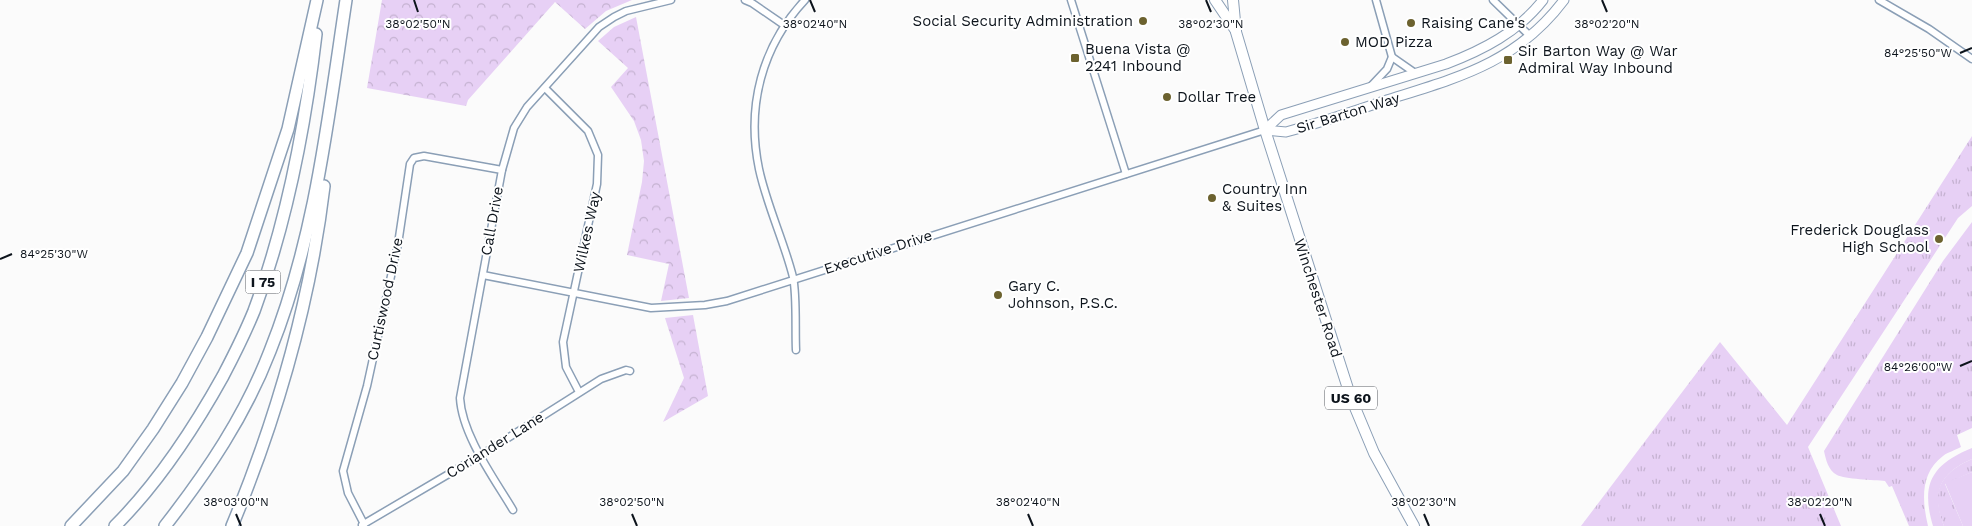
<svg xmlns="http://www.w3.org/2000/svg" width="1972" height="526" viewBox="0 0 1972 526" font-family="'Work Sans',sans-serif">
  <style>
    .grass { fill: url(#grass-tufts) }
    .forest { fill: url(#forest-crowns) }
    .pitch { fill: #e7d0f5 }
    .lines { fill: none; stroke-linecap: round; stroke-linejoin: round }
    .minor-casing { stroke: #8b9fb6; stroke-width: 9 }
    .secondary-casing { stroke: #8b9fb6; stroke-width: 11 }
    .trunk-casing { stroke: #8b9fb6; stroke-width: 12 }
    .motorway-casing { stroke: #8b9fb6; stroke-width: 14 }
    .minor { stroke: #fff; stroke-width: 6 }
    .secondary { stroke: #fff; stroke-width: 9 }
    .trunk { stroke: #fff; stroke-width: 10 }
    .motorway { stroke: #fff; stroke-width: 11 }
    .ticks { fill: none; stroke: #0d141c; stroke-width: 2 }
    .poi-dot { fill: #6c622f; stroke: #fff; stroke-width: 2 }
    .labels { text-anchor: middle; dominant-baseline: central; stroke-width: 4; stroke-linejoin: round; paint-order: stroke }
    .shield { fill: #fff; stroke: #565a60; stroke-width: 1 }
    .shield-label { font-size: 14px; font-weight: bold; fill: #0d141c }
    .poi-label { font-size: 15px; fill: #0d141c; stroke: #fff; text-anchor: start }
    .street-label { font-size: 15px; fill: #0d141c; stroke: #fff }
    .ticks-label { font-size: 12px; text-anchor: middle; fill: #0d141c; stroke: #fff; stroke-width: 4; stroke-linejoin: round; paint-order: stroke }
  </style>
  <defs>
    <pattern id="grass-tufts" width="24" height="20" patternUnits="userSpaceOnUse" patternTransform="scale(1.25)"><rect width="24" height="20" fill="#e7d0f5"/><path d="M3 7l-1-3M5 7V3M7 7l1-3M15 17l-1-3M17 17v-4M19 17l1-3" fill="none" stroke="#c5b2d1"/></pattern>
    <pattern id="forest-crowns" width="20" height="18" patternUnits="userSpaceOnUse" patternTransform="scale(1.25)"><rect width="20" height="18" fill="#e7d0f5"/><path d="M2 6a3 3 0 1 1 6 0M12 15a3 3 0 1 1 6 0" fill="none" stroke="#c5b2d1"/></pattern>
  </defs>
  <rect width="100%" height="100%" fill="#fbfbfb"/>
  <g class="grass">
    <polygon points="1972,136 1972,206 1958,218 1808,447 1841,526 1581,526 1720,342 1787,425"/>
    <path d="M1972,222V428L1957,435L1961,447C1956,450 1948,452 1943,456C1920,473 1922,501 1928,526H1909L1892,486L1889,487L1885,481C1875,480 1844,479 1837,475C1828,470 1826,460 1824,451L1943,261Z"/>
    <path d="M1972,459V472L1945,484L1963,526H1944C1930,492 1940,473 1972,459Z"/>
  </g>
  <g class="forest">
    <polygon points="382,0 632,0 606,11 585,29 555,2 468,100 466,106 367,88"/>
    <polygon points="636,17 689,298 661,301 669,264 627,255 642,182 644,161 641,140 634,121 611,87 628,68 598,41 614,27"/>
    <polygon points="693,315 708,396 663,422 684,378 665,318"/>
  </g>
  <g class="pitch">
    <path d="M1972,448V459C1940,473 1931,492 1944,526H1933C1920,483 1933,464 1972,448Z"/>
    <polygon points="1972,472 1972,526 1963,526 1945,483"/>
  </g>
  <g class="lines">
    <defs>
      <g id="minor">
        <polyline points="745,0 752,3 784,25"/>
        <polyline points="1071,0 1126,174"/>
        <polyline points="1376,0 1392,57 1415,73"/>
        <polyline points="1493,0 1530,36"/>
        <polyline points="1879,0 1929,29 1972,59"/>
        <polyline points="1371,86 1387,69 1392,57"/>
        <polyline points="545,88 588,131 598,155 597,184 563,342 566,367 579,392"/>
        <polyline points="483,275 651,308 705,305 727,301 1265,130"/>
        <path d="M796,350C795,329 797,296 793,277C784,241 767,206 759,169C746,106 762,46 805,0"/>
        <path d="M513,510C494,478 462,435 460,398L502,170L514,128L527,107L599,27L614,17L626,11L671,0"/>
        <polyline points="364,524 348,493 343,471 367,386 398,244 410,164 414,158 424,156 502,170"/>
        <polyline points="362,525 481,455 601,379 626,370 630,371"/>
      </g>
      <g id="secondary">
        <path d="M1265,130L1286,132C1319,123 1352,112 1384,101C1456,78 1516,64 1564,0"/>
        <path d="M1265,130L1281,115L1446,64C1483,50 1518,32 1543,0"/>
      </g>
      <g id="trunk">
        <polyline points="1215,0 1236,31"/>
        <polyline points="1233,0 1236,32 1265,130 1351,398 1374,453 1414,526"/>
      </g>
      <g id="motorway">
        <polyline points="71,526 123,471 153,429 182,383 207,337 247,253 288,129 317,0"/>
        <path d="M115,526C159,482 193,430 223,376C234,355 245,333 254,311C287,222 305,128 316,34"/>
        <path d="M165,526C207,472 245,416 270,351C315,239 328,119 346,0"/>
        <path d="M232,526C277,417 310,303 324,186"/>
      </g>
    </defs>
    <use href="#minor" class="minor-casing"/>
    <use href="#secondary" class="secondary-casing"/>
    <use href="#trunk" class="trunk-casing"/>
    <use href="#motorway" class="motorway-casing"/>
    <use href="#minor" class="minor"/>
    <use href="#secondary" class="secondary"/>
    <use href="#trunk" class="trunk"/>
    <use href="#motorway" class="motorway"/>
  </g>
  <path class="ticks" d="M414,0L418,12M810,0L815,12M1206,0L1211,12M1602,0L1607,12M1960,53L1972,48M0,259L12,254M1960,366L1972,361M236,514L241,526M632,514L637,526M1028,514L1033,526M1424,514L1429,526M1820,514L1825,526"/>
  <g class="poi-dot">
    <circle cx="1143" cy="21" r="5"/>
    <circle cx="1411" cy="23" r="5"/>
    <circle cx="1345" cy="42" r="5"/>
    <rect x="1070" y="53" width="10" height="10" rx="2.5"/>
    <rect x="1503" y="55" width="10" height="10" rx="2.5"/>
    <circle cx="1167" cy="97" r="5"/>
    <circle cx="1212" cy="198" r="5"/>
    <circle cx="1939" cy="239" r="5"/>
    <circle cx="998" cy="295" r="5"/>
  </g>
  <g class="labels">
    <g class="shield">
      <rect x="245.5" y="270.5" width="35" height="23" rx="4"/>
      <rect x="1325" y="386.5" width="52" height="23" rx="4"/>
    </g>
    <g class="shield-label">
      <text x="263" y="282">I 75</text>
      <text x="1351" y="398">US 60</text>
    </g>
    <g class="poi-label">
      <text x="1133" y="21" text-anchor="end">Social Security Administration</text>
      <text x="1421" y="23">Raising Cane's</text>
      <text x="1355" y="42">MOD Pizza</text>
      <text x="1085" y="49">Buena Vista @<tspan x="1085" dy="17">2241 Inbound</tspan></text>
      <text x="1518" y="51">Sir Barton Way @ War<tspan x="1518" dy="17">Admiral Way Inbound</tspan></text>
      <text x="1177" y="97">Dollar Tree</text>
      <text x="1222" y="189">Country Inn<tspan x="1222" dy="17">&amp; Suites</tspan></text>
      <text x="1929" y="230" text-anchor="end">Frederick Douglass<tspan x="1929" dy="17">High School</tspan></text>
      <text x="1008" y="286">Gary C.<tspan x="1008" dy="17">Johnson, P.S.C.</tspan></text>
    </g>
    <g class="street-label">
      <text transform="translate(1348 113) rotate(-17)">Sir Barton Way</text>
      <text transform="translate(492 221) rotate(-80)">Call Drive</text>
      <text transform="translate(587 232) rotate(-78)">Wilkes Way</text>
      <text transform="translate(878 252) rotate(-18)">Executive Drive</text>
      <text transform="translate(1318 298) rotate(72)">Winchester Road</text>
      <text transform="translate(385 299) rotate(-78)">Curtiswood Drive</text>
      <text transform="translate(495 445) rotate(-32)">Coriander Lane</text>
    </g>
  </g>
  <g class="ticks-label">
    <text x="418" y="28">38°02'50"N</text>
    <text x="815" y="28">38°02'40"N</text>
    <text x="1211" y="28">38°02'30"N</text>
    <text x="1607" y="28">38°02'20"N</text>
    <text x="1918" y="57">84°25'50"W</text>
    <text x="54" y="258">84°25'30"W</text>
    <text x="1918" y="371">84°26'00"W</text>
    <text x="236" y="506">38°03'00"N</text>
    <text x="632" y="506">38°02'50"N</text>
    <text x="1028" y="506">38°02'40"N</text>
    <text x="1424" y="506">38°02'30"N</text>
    <text x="1820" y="506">38°02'20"N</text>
  </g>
</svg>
